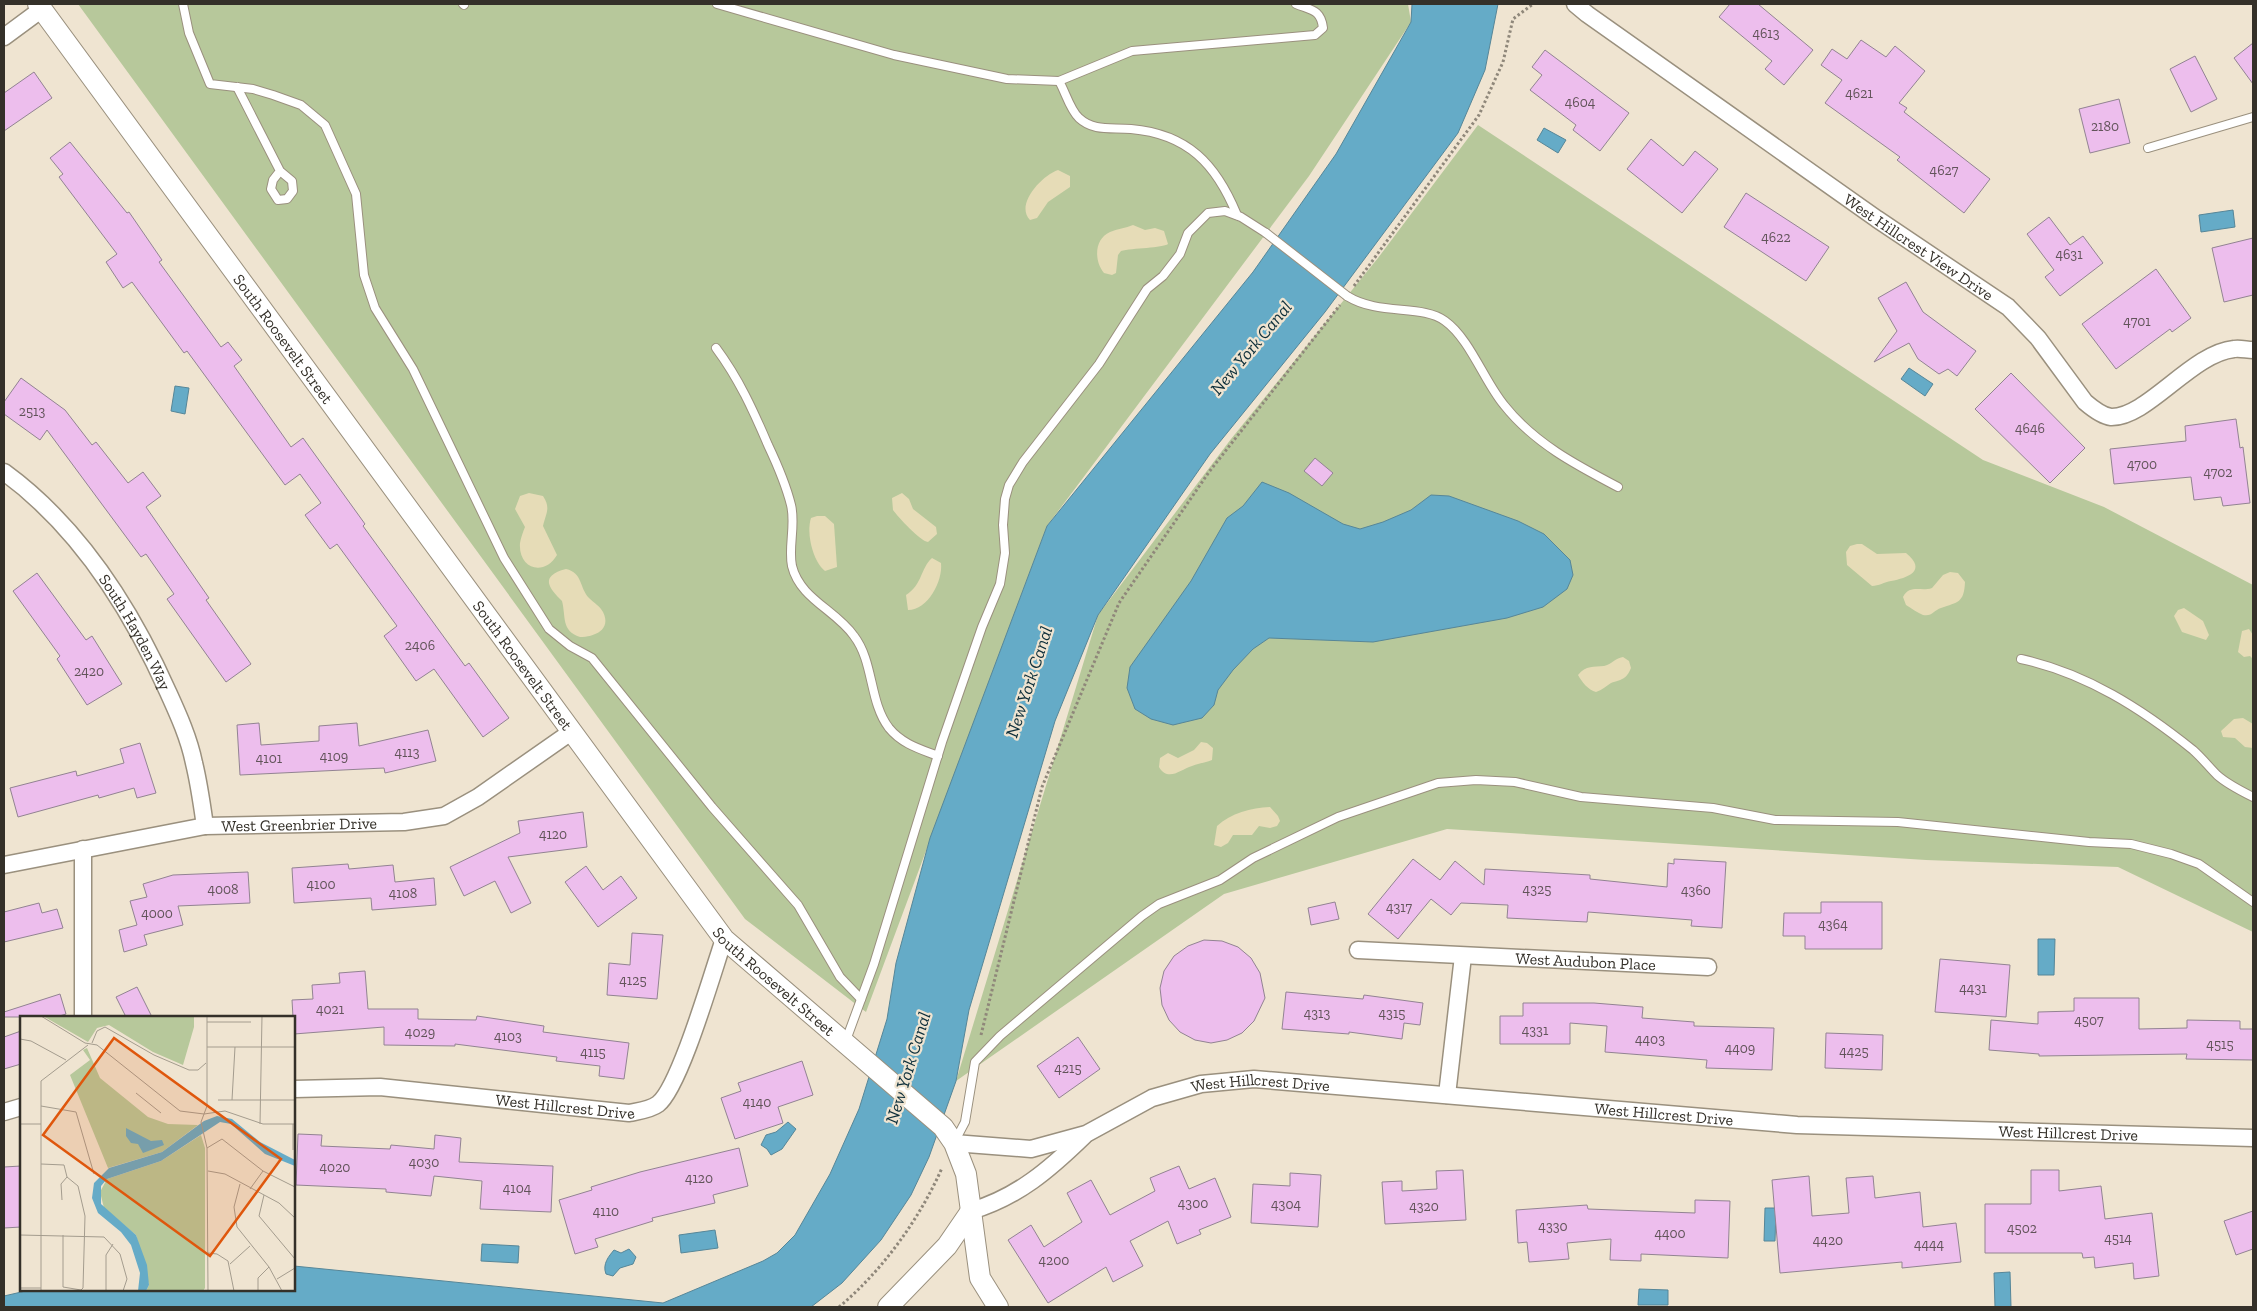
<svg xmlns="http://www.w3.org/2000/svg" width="2257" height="1311" viewBox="0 0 2257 1311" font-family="'Zilla Slab',serif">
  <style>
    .green { fill: #b7c89b }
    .sand { fill: #e6dcb7 }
    .water { fill: #65abc7; stroke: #568698 }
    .building { fill: #edbeed; stroke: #928392 }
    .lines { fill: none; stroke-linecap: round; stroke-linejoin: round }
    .service-casing { stroke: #9a907e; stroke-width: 10 }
    .minor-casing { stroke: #9a907e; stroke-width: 19 }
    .tertiary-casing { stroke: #9a907e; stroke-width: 22 }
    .path { stroke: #8f877a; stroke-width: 3; stroke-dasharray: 2.5 2.5; stroke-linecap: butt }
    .service { stroke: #fff; stroke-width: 8 }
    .minor { stroke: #fff; stroke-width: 16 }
    .tertiary { stroke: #fff; stroke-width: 20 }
    .service-bridge-casing { stroke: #9a907e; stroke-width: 10; stroke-linecap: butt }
    .service-bridge { stroke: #fff; stroke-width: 8 }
    .labels { text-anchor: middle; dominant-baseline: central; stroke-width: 4.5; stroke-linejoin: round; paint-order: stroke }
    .number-label { font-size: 14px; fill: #62545a }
    .street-label { font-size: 16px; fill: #343029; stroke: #efe4d1 }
    .water-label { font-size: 18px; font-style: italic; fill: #0c2e3a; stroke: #efe4d1 }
    .inset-road { fill: none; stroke: #a49c8e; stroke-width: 1 }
    .view { fill: #df570d; fill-opacity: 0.15; stroke: #df570d; stroke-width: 2.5 }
    .inset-edge { fill: none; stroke: #343029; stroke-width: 2.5 }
  </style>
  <rect width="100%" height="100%" fill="#efe4d1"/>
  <g class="green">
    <polygon points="78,4 1408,4 1411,22 1309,176 1047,526 866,1012 745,919"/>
    <polygon points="1478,125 1983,460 2104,507 2253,585 2253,932 2118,867 1926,860 1447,829 1224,894 956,1081 1098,615 1231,439 1378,258"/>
  </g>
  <g class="sand">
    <path d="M1058,170L1070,176V187L1048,202L1037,218L1030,220C1015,205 1041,176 1058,170Z"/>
    <path d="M1133,225L1145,230L1155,228L1164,231L1168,244C1163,248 1132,248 1121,251L1118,255L1116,273L1112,275L1104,273C1094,261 1094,239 1110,232C1117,229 1126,228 1133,225Z"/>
    <path d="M529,493L543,496C551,508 546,513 543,526L557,555C544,577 518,569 520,543C521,537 523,532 525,527L515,509L520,496Z"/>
    <path d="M902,493L909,499L913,509L936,527L937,534L928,542C920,541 898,517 893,510L892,498Z"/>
    <path d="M817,516H825L834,524L837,567L825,571C813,562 806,533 811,518Z"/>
    <path d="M1857,544H1862L1877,554L1906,553C1928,571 1907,578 1891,581C1884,582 1879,586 1872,586L1847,565L1846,552L1850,546Z"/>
    <path d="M932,558L941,563C943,581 928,610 908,610L906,595C923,584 920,569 932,558Z"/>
    <path d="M566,569C583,573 579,587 589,598C594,603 600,606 603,612C612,630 594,637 580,637C561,631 566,616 562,601C549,588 539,576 566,569Z"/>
    <path d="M1950,572L1958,573L1965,582C1964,603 1958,602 1941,608C1934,610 1932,617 1923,615C1918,613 1911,608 1906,605L1903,597C1910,584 1921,592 1932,588L1943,575Z"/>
    <polygon points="2184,608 2203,621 2209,635 2206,640 2182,632 2174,616 2178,610"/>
    <polygon points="2249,629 2253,635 2253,659 2250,656 2244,657 2238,652 2242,631"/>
    <path d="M1623,657L1629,661L1631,668C1626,680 1622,679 1611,683C1606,686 1602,690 1596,692C1588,690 1582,682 1578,675C1586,665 1594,667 1604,666C1611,665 1615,658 1623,657Z"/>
    <polygon points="2243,718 2253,724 2253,748 2245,747 2235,738 2223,737 2221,731 2234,719"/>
    <path d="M1201,742L1207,743L1213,748L1212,760C1206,763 1198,763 1192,766C1180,770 1168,782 1159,767L1160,758L1168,753L1178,758L1194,750Z"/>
    <path d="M1270,807L1278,816L1280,821L1277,826L1270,828L1259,826L1252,835H1233L1228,843L1221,847L1214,845L1217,826C1231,813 1251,808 1270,807Z"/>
  </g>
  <g class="water">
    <polygon points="1412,4 1498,4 1485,70 1458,133 1325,312 1210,454 1098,615 1055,721 969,1010 956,1081 929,1157 911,1195 881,1240 842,1283 811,1307 4,1307 4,1296 30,1290 294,1290 294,1266 663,1303 763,1261 777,1253 795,1235 830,1174 859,1109 887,1019 896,963 930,838 1047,526 1253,272 1336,154 1411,22"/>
    <polygon points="1544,128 1566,140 1558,153 1537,140"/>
    <polygon points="2233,210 2235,227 2201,232 2199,215"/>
    <polygon points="1909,368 1933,384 1925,396 1901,379"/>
    <polygon points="175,386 189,388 185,414 171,411"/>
    <polygon points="1262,482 1289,493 1343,524 1360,529 1383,522 1411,510 1431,495 1449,496 1518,521 1544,534 1570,560 1573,575 1567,589 1543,607 1507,618 1373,642 1269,638 1253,649 1233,670 1218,690 1214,705 1202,718 1173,725 1151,719 1135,709 1127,688 1130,667 1191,581 1227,518 1243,506"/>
    <polygon points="2038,939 2055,939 2054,975 2038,975"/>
    <polygon points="788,1122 796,1129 782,1149 771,1155 767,1149 761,1145 766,1135 776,1132"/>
    <polygon points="1765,1208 1776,1208 1775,1241 1764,1241"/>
    <polygon points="715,1230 718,1248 681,1253 679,1235"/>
    <polygon points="482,1244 519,1246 518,1263 481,1261"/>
    <path d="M629,1249L636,1257L633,1264L620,1268L613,1276L606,1274C602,1264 609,1256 614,1250L621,1253Z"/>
    <polygon points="2010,1272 2011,1307 1995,1307 1994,1273"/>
    <polygon points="1639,1289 1668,1290 1668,1305 1638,1305"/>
  </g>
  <g class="building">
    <polygon points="1730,4 1758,4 1813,50 1784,85 1765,69 1772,61 1719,17"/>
    <polygon points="1861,40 1886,57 1895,46 1925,71 1899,103 1907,108 1904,112 1990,179 1964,213 1897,160 1900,157 1825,103 1842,80 1821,65 1832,49 1847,59"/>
    <polygon points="2253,43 2253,84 2234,58"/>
    <polygon points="1545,50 1629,113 1600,151 1573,130 1576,125 1530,90 1542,75 1532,67"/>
    <polygon points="2195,56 2217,99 2191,112 2170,69"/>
    <polygon points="34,72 52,98 4,131 4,93"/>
    <polygon points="2119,99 2130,143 2090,153 2079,109"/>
    <polygon points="1651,139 1683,166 1695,151 1718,169 1682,213 1627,169"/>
    <polygon points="70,142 127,213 129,212 162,260 159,262 221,347 228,342 242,360 234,366 291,447 303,438 365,524 363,526 465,666 469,663 509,718 483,737 434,669 416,681 384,636 397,626 337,544 330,549 305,515 321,503 300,474 285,485 187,351 184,353 132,282 123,288 106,262 117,254 59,177 63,174 50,158"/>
    <polygon points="1746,193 1829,247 1806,281 1724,227"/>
    <polygon points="2049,217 2070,245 2083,236 2103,263 2060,296 2045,277 2054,270 2027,234"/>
    <polygon points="2253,238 2253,295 2224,302 2212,248"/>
    <polygon points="2156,269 2191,318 2172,332 2170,329 2116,369 2082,324"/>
    <polygon points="1906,282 1923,312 1976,351 1957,376 1948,369 1939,374 1918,359 1909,343 1874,362 1897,331 1878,298"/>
    <polygon points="2011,373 2085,448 2050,483 1975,409"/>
    <polygon points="21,378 65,410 92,445 96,442 128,483 143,472 161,496 146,507 209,598 206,600 251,664 226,682 167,599 174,594 146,554 141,557 47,430 40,440 4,414 4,402"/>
    <polygon points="2236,419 2240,448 2243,447 2250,503 2223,506 2221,497 2194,500 2191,477 2114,484 2110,449 2186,441 2185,426"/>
    <polygon points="1315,458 1333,473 1322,486 1304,471"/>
    <polygon points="37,573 86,640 92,636 122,684 87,705 57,659 60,656 13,591"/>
    <polygon points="259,723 261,745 319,741 319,726 357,723 359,746 428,730 436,761 385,773 384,768 240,775 237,725"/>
    <polygon points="140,743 156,793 137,798 134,788 99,798 98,795 18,817 10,788 76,771 77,776 124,763 120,749"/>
    <polygon points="583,812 587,847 508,857 531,903 511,913 495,881 464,896 450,867 520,833 518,821"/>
    <polygon points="1413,859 1440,880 1455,861 1484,885 1485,869 1590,875 1590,879 1667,887 1668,863 1674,864 1674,859 1726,862 1722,928 1691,926 1692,920 1588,912 1587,922 1507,918 1508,905 1461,903 1451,915 1431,899 1398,939 1368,914"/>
    <polygon points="348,864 349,869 393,865 395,882 434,878 436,905 372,910 371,898 294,903 292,868"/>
    <polygon points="586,866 603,890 621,876 637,898 598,927 565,882"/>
    <polygon points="248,872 250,903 178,906 183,925 144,935 147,945 124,952 119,930 137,925 130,901 147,897 143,884 173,875"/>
    <polygon points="1335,902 1339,919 1311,925 1308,908"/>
    <polygon points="1821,902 1882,902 1882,949 1805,949 1805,936 1783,936 1784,913 1821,913"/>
    <polygon points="39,903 42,913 57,909 63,928 4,942 4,912"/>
    <polygon points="632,933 663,935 657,999 607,995 609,963 630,965"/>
    <polygon points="1204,940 1222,941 1238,947 1251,958 1260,973 1265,998 1254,1021 1242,1033 1227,1040 1211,1043 1195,1040 1180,1032 1169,1020 1162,1005 1160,988 1164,971 1174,956 1188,946"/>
    <polygon points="1940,959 2010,965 2006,1017 1935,1012"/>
    <polygon points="365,971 368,1009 418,1009 418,1019 476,1020 477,1016 544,1026 543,1032 629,1043 624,1079 599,1076 600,1066 556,1061 557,1057 455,1044 455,1046 384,1045 384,1027 294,1034 292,1000 313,999 312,985 340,983 339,973"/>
    <polygon points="137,987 152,1017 126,1017 116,997"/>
    <polygon points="1286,992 1363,999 1364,995 1423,1003 1420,1025 1404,1023 1402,1039 1349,1032 1349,1034 1282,1029"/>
    <polygon points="60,994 66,1014 56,1017 4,1017 4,1012"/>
    <polygon points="2074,998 2139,998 2139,1029 2187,1028 2187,1020 2240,1021 2240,1029 2253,1029 2253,1060 2186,1059 2187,1054 2039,1056 2039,1054 1989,1050 1991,1020 2038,1024 2038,1012 2074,1011"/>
    <polygon points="1523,1003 1594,1003 1643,1007 1642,1018 1694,1022 1694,1026 1774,1028 1772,1070 1706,1068 1707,1060 1605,1052 1607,1026 1570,1023 1570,1044 1500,1044 1500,1016 1523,1016"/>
    <polygon points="21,1031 21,1064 4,1069 4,1037"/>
    <polygon points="1826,1033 1883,1035 1882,1070 1825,1068"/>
    <polygon points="1078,1037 1100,1069 1059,1098 1037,1066"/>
    <polygon points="802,1061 813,1095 778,1107 783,1123 735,1139 721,1098 741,1091 738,1083"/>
    <polygon points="298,1134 322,1135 321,1146 390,1149 391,1145 434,1149 435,1135 461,1138 459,1162 553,1166 551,1212 480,1209 482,1181 434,1176 431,1196 386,1192 386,1189 296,1185"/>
    <polygon points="739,1148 748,1186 713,1195 715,1203 652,1218 653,1221 595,1239 598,1247 575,1254 559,1200 592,1190 591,1187 640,1172"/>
    <polygon points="21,1166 21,1227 4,1228 4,1167"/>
    <polygon points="1179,1166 1189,1189 1215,1178 1231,1217 1199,1230 1201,1234 1177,1244 1168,1221 1130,1241 1143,1266 1113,1282 1106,1267 1048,1303 1008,1240 1031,1225 1044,1247 1082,1222 1067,1193 1091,1180 1110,1215 1155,1191 1150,1178"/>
    <polygon points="1463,1170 1466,1220 1385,1224 1382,1182 1402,1181 1402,1191 1437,1189 1436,1171"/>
    <polygon points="2031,1170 2059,1170 2059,1191 2101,1186 2105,1219 2152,1213 2159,1276 2134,1279 2133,1263 2095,1268 2094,1257 2083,1258 2082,1253 1985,1253 1985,1204 2031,1204"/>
    <polygon points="1290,1173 1321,1175 1318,1227 1251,1223 1253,1184 1290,1186"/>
    <polygon points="1809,1176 1812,1216 1849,1213 1846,1178 1873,1176 1875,1198 1920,1192 1923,1227 1956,1223 1961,1262 1902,1268 1902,1262 1780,1273 1772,1180"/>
    <polygon points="1695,1200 1730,1201 1728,1258 1641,1254 1641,1261 1610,1260 1611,1239 1567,1243 1569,1259 1529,1262 1527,1242 1518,1243 1516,1210 1587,1205 1588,1209 1695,1213"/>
    <polygon points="2253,1211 2253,1249 2236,1255 2224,1221"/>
  </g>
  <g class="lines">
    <defs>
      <g id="service">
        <polyline points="183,4 189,33 210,84 253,89 273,95 301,105 325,125 356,194 364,275 375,308 413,369 504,558 549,629 570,646 592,658 712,807 798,905 840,977 861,999"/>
        <polyline points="463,4 464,5"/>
        <polyline points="717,4 894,55 1007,79 1059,81"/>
        <polyline points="237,87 280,171 273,180 271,189 278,200 287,199 293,191 292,181 280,171"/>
        <polyline points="2148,148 2253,117"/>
        <path d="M1237,215C1216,164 1188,134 1131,129C1112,127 1094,132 1079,118C1070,110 1065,91 1059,81L1132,51L1315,35L1323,28C1321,9 1310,10 1296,4"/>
        <path d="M1347,296C1379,316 1422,304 1445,321C1470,339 1484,381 1504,405C1534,443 1576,465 1618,487"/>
        <path d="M716,348C739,379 753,410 768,445C777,464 786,485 791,505C796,525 788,547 792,566C800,599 836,610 854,636C874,662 869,702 889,728C902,744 920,749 938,756"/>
        <path d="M2021,659C2086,673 2142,709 2193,750C2202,758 2209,767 2217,775C2227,784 2241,791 2253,797"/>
        <polyline points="845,1043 874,964 942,742 982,627 1000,584 1005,553 1003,525 1005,499 1009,485 1023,462 1099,364 1147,289 1163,276 1180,254 1188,233 1208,213 1225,211 1241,217 1266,233"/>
        <polyline points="955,1141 965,1122 975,1062 1000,1036 1142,916 1159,904 1220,880 1253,858 1338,817 1438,783 1476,780 1515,782 1581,797 1713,808 1775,820 1898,822 2089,842 2131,844 2171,854 2199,864 2253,902"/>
      </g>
      <g id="minor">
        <path id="s1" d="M1575,4L1587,14L1877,219L2008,307L2038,338L2085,402C2092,408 2102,416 2111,417C2147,418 2192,353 2234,349C2240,348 2247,350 2253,350"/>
        <polyline points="4,37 42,9"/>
        <path id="s2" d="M4,472C78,526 131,609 168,692C178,714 189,738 194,763C199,783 202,805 205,826"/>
        <polyline points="83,849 83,1017"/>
        <path id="s3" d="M4,865L205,826L404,822L444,816L478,797L571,732"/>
        <path id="s4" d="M1358,950L1708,967"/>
        <path id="s5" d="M294,1089L380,1087L629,1113C638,1111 650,1110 658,1104C680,1087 713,971 724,939"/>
        <polyline points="1447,1095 1463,956"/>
        <polyline points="4,1112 21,1107"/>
        <path id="s6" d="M954,1143L1031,1149L1086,1134L1152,1098L1201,1084L1254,1079L1797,1125L2253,1138"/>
        <path d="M971,1211C1018,1197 1050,1169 1084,1136"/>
      </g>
      <g id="tertiary">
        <path id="s7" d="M38,4L724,939L943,1127L954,1143L966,1174L980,1278L998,1307"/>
        <polyline points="888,1307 947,1246 971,1211"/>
      </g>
    </defs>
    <use href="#service" class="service-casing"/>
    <use href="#minor" class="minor-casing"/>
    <use href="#tertiary" class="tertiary-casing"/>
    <g class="path">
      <polyline points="1354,286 1479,115 1503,62 1513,19 1533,4"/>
      <polyline points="981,1035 1042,787 1119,603 1209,472 1340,305"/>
      <path d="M839,1307C882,1271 919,1220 942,1168"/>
    </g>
    <use href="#service" class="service"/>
    <use href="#minor" class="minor"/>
    <use href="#tertiary" class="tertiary"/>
    <defs>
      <polyline id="service-bridge" points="1266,233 1347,296"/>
    </defs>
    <use href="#service-bridge" class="service-bridge-casing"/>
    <use href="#service-bridge" class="service-bridge"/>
  </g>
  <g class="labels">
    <g class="number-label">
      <text x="1766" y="33">4613</text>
      <text x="1859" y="93">4621</text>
      <text x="1580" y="102">4604</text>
      <text x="2105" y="126">2180</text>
      <text x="1944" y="170">4627</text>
      <text x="1776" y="237">4622</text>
      <text x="2069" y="254">4631</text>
      <text x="2137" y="321">4701</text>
      <text x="32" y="411">2513</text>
      <text x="2030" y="428">4646</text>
      <text x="2142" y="464">4700</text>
      <text x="2218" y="472">4702</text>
      <text x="420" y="645">2406</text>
      <text x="89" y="671">2420</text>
      <text x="407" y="752">4113</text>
      <text x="334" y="756">4109</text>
      <text x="269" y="758">4101</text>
      <text x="553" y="834">4120</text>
      <text x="321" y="884">4100</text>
      <text x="223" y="889">4008</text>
      <text x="1537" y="889">4325</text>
      <text x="1696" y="890">4360</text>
      <text x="403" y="893">4108</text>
      <text x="1399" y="907">4317</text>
      <text x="157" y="913">4000</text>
      <text x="1833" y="924">4364</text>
      <text x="633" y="980">4125</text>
      <text x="1973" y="988">4431</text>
      <text x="330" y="1009">4021</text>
      <text x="1317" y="1013">4313</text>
      <text x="1392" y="1013">4315</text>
      <text x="2089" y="1020">4507</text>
      <text x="1535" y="1030">4331</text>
      <text x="420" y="1032">4029</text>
      <text x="508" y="1036">4103</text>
      <text x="1650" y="1039">4403</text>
      <text x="2220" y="1044">4515</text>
      <text x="1740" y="1048">4409</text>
      <text x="1854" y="1051">4425</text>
      <text x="593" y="1052">4115</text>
      <text x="1068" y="1068">4215</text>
      <text x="757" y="1102">4140</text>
      <text x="424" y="1162">4030</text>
      <text x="335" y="1167">4020</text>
      <text x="699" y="1178">4120</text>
      <text x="517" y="1188">4104</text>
      <text x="1193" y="1203">4300</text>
      <text x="1286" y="1204">4304</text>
      <text x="1424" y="1206">4320</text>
      <text x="606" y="1211">4110</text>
      <text x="1553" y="1226">4330</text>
      <text x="2022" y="1228">4502</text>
      <text x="1670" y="1233">4400</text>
      <text x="2118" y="1238">4514</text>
      <text x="1828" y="1240">4420</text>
      <text x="1929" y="1244">4444</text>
      <text x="1054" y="1260">4200</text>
    </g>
    <g class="street-label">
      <text stroke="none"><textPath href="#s1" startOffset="421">West Hillcrest View Drive</textPath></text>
      <text stroke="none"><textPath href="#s7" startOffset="415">South Roosevelt Street</textPath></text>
      <text stroke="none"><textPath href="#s2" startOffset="209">South Hayden Way</textPath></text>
      <text stroke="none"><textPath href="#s7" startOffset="820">South Roosevelt Street</textPath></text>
      <text stroke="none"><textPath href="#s3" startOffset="299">West Greenbrier Drive</textPath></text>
      <text stroke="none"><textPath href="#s4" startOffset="228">West Audubon Place</textPath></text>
      <text stroke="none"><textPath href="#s7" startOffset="1225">South Roosevelt Street</textPath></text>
      <text stroke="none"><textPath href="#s6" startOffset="320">West Hillcrest Drive</textPath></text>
      <text stroke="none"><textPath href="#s5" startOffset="272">West Hillcrest Drive</textPath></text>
      <text stroke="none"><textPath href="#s6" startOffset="725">West Hillcrest Drive</textPath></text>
      <text stroke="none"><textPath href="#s6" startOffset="1130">West Hillcrest Drive</textPath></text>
    </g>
    <g class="water-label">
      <text transform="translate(1251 348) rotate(-50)">New York Canal</text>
      <text transform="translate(1029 682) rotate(-72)">New York Canal</text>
      <text transform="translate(908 1068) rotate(-73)">New York Canal</text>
    </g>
  </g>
  <g transform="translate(20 1016)">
    <rect width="275" height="275" fill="#efe4d1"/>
    <path d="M23,0H174V11L163,49L133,36L89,9L77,12L68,26ZM67,32L80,62L128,101L148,108L178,109L142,136L88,152L50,59L70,44L63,34ZM181,119L185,132V272L183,275H126L129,269L116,219L84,192L80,176L87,163L141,145Z" fill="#b7c89b"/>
    <path d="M197,100L212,103L240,126L275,144V150L245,138L211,108L200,106L141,145L87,163L81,170V188L116,219L127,249L129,269L126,275H118L120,257L111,229L101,216L78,197L72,182L74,167L89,152L142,136L184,105ZM106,112L131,125L142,124L144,129L123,137L118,128L111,127L106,120Z" fill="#65abc7"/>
    <path class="inset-road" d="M21,0L65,27L77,29L160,95L184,98L205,95L243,108H275M187,0V90L181,106L187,132L188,275M187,6H231M0,23L11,25L46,44M72,27L77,15L85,11L134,39L169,54H178L186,47M187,31H275M116,77L141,97M198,84H275M212,84L215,31M21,90L56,96L74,158M0,108H21M240,108L242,0M273,108V134M187,132L202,123L243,155L275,171M21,148L44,149L47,161L58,170L65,200L63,272L61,274L43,271V219M188,155L205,158L259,187L275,202M220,168L214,191L217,211L249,251L262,275M230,173L243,155M244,179L239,200L275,243M42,184L41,168L47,161M0,219L84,221L100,238L107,263L103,275M188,237L197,238L208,245L214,275M210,248L230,230M257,263L275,252M0,272H21M21,275V65L68,29M86,275V239L93,228M238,275V262L249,251"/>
    <path class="view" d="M94,22L261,143L190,240L23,119Z"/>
    <rect width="275" height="275" class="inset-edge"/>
  </g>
  <rect width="2257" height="1311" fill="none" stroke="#343029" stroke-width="10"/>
</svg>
